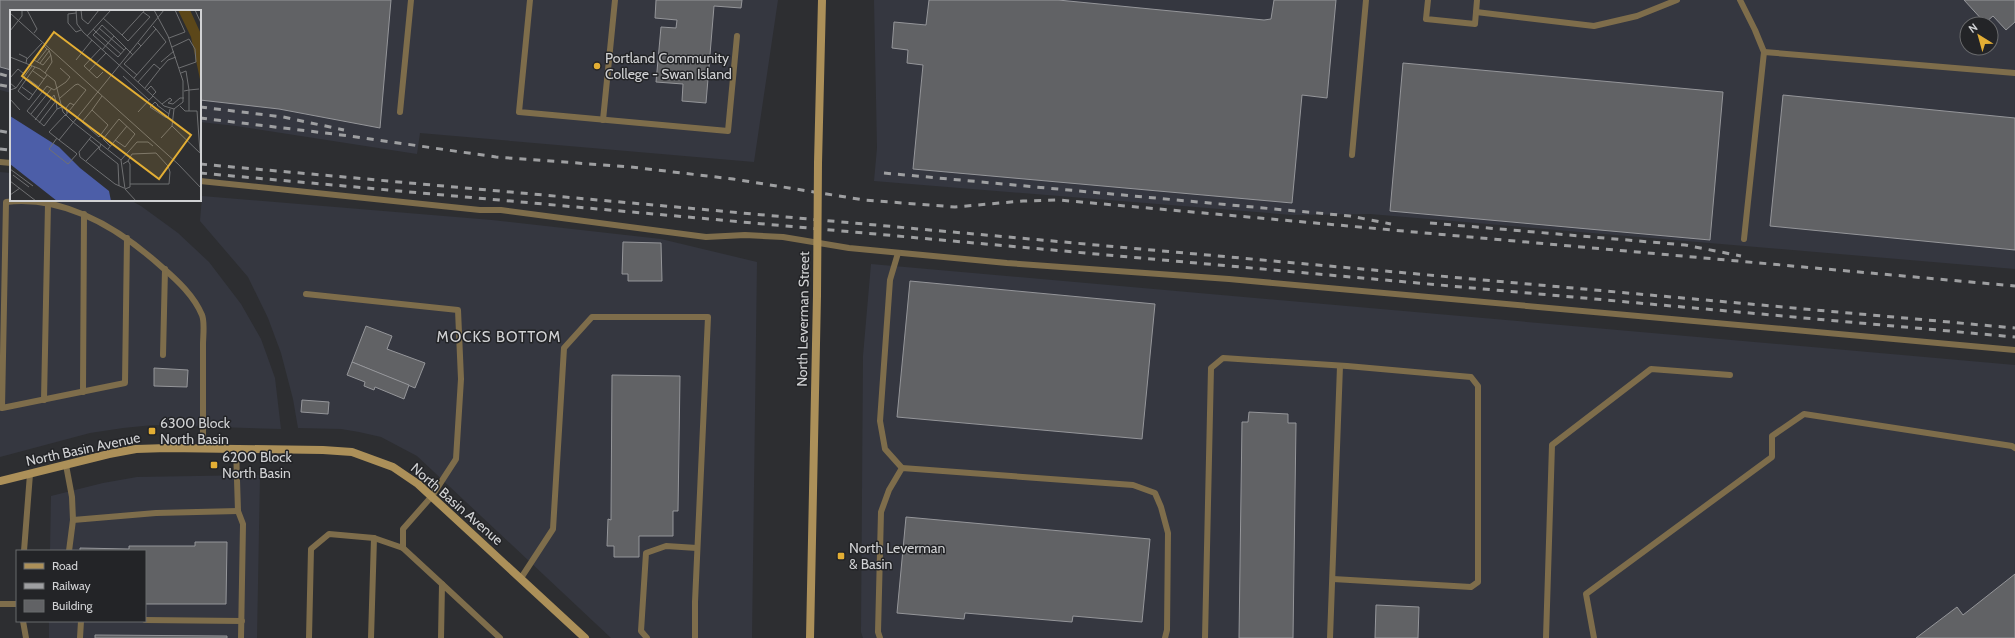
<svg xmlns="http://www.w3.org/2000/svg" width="2015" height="638" viewBox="0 0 2015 638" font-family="Cabin,sans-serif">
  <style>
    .built { fill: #353740; fill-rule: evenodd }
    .building { fill: #616265; stroke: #95969a }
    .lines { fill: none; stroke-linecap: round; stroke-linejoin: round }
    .lane { stroke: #7e6d4b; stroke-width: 6 }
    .secondary { stroke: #ac9059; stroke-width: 8 }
    .rail { stroke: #9e9fa1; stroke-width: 3; stroke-dasharray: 7 7; stroke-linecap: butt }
    .secondary-bridge { stroke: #ac9059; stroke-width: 8 }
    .poi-dot { fill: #e3ae34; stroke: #232427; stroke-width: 1.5 }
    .labels { text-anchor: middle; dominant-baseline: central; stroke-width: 3; stroke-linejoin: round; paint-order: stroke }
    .poi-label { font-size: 14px; fill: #d1d2d4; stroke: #232427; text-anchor: start }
    .street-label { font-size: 14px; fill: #d1d2d4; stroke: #232427 }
    .neighbourhood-label { font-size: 15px; letter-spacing: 1px; fill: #d1d2d4; stroke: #232427 }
    .inset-road { fill: none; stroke: #6f7072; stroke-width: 1 }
    .view { fill: #e3ae34; fill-opacity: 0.15; stroke: #e3ae34; stroke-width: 2 }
    .inset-edge { fill: none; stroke: #d1d2d4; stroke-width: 2 }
  </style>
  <rect width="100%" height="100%" fill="#2d2e31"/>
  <g class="built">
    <polygon points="0,0 778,0 754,162 420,133 417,154 236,126 200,122 200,11 11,11 11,93 0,90"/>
    <path d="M874,0H2015V269L1370,214L1292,215L874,181L877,148ZM1967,24H1991V48H1967Z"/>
    <polygon points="0,172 11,173 11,200 130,200 141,206 178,233 209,262 241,304 261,339 275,378 281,429 153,425 123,428 90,433 0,457"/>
    <polygon points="202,196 492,220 661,239 757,262 752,638 611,638 417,456 381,437 359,432 341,429 298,428 293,399 281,353 268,318 248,277 200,221"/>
    <polygon points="871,264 2015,365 2015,638 863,638 861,632 863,356"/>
    <polygon points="260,475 257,638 49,638 49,621 145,621 145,551 50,551 51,496 103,483 137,477"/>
  </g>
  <g class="building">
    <polygon points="0,0 391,0 380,128 279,109 200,100 200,11 11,11 11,70 0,67"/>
    <polygon points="656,0 742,0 741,8 714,6 706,103 682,101 683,84 656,82 661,27 676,28 677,20 655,18"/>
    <polygon points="929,0 1058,0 1264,20 1271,19 1274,0 1336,0 1327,98 1302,95 1292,203 913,169 923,65 907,63 908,50 892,48 894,22 926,25"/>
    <polygon points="1964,0 2015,0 2015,22 2006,30 1993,16 1985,23"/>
    <polygon points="1403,63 1723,92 1710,240 1390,211"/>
    <polygon points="1783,95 2015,118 2015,250 1770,226"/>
    <polygon points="623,242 661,243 662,281 628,281 628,274 622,274"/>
    <polygon points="910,281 1155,304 1142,439 897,417"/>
    <polygon points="366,326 392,336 387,349 425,363 415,388 352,362"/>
    <polygon points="352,362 409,385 404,399 375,387 374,390 364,386 365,382 347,375"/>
    <polygon points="154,368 188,370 187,387 154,386"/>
    <polygon points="612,375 680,376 678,511 673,511 673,536 639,536 639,557 614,557 614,546 607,546 608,519 611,520"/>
    <polygon points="302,400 329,402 328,414 301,412"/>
    <polygon points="1249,412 1288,414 1288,423 1296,423 1293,638 1239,638 1242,422 1248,422"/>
    <polygon points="906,517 1150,539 1142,622 1073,616 1072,622 965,613 964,619 897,613"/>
    <polygon points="195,542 227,542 226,604 145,604 145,551 80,551 80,548 129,549 129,546 195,546"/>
    <polygon points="2015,574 2015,638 1916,638 1957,607 1963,615"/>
    <polygon points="1376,605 1419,607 1418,638 1375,638"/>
    <polygon points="95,635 227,636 227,638 95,638"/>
  </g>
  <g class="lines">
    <g class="lane">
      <polyline points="530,0 519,112 728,131 737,36"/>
      <polyline points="1428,0 1426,19 1475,24 1477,0"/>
      <polyline points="1740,0 1755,30 1764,52 1744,239"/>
      <polyline points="1476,12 1594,26 1637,16 1677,0"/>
      <polyline points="1764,52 2015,73"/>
      <polyline points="400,112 411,0"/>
      <polyline points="603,120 615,0"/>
      <polyline points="1352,155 1366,0"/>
      <polyline points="0,162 11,163"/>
      <polyline points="200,181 480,210 501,210 706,237 745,235 783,237 849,248 1007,263 1229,279 2015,350"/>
      <path d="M127,238L125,383L2,408L6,202C66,195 121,230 163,268C178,281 194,296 202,315C205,322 203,336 203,345C203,379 203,414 203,448"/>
      <polyline points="898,253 890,280 880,421 885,449 902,468"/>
      <polyline points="306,294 458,310 461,379 456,459 432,496 403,529 403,548 374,538 329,534 311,549 309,638"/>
      <polyline points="163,355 165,269"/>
      <polyline points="83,392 84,214"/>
      <polyline points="44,400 48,204"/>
      <polyline points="236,448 238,511 243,524 241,638"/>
      <polyline points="66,465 72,497 73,520 69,551"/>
      <polyline points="73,520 156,513 238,511"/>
      <polyline points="403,548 442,584"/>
      <polyline points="24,551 30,474"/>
      <polyline points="521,578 553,529 564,348 592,317 708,317 695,602 695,638"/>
      <polyline points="0,604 17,604"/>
      <polyline points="145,620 242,621"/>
      <polyline points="23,621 26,638"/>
      <polyline points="80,638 81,621"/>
      <polyline points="371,638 374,538"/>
      <polyline points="441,638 442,584 500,638"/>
      <polyline points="647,638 641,631 646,553 666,546 697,548"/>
      <polyline points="880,638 878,632 881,512 889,490 902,468 1133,485 1155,493 1161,507 1168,533 1167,630 1165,638"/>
      <polyline points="1205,638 1211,368 1223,358 1347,366 1471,377 1478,386 1478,582 1471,587 1333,579"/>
      <polyline points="1330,638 1340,366"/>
      <polyline points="1546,638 1552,445 1651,369 1730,375"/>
      <polyline points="1594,638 1586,594 1772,457 1772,436 1804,414 2012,446 2015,448"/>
    </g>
    <g class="secondary">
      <polyline points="818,163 822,0"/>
      <polyline points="0,481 109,454 136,449 167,448 323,450 352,452 393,467 418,484 585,638"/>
      <polyline points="810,638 817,295"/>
    </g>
    <g class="rail">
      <polyline points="0,74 11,77"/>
      <polyline points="0,85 11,87"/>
      <polyline points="200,107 283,117 344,130"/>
      <polyline points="200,118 350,136 496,157 631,167 733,179 864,200 955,207 1023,201 1059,200 2015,286"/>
      <polyline points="0,131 11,133"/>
      <polyline points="0,149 11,150"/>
      <polyline points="200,164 2015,328"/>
      <polyline points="200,173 2015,337"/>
      <polyline points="884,173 1350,216 1391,224"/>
      <polyline points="1430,223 1685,245 1741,256"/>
    </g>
    <polyline class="secondary-bridge" points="817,295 818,163"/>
  </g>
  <g class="poi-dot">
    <circle cx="597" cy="66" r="4"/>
    <rect x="148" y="427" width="8" height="8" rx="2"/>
    <rect x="210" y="461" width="8" height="8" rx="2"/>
    <rect x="837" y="552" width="8" height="8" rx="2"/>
  </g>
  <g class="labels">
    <g class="poi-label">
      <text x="605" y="58">Portland Community<tspan x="605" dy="16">College - Swan Island</tspan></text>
      <text x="160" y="423">6300 Block<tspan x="160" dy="16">North Basin</tspan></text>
      <text x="222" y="457">6200 Block<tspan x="222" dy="16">North Basin</tspan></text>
      <text x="849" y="548">North Leverman<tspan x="849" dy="16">&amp; Basin</tspan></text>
    </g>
    <g class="street-label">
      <text transform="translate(803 319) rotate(-89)">North Leverman Street</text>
      <text transform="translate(83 449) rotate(-12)">North Basin Avenue</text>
      <text transform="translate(457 504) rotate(41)">North Basin Avenue</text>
    </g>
    <g class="neighbourhood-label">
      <text x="499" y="337">MOCKS BOTTOM</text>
    </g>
  </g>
  <g transform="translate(10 10)">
    <rect width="191" height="191" fill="#2d2e31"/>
    <path d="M168,0H180L191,24V74L181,27Z" fill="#5c4719"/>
    <path d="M0,106L49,137L70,158L99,181L101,191H47L0,154Z" fill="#4c5ea8"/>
    <path class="inset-road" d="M17,0L27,19L24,23M66,0L67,14L73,22L154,96L164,99L173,92V71L158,26L144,0M71,0L72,9L78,14L89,0M185,0L191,13M0,3L168,154L191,178M66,3L58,4V13L66,22L71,20M93,8L112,25L135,0M89,18L114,40M83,19L86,22L92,15L104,26L92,40M146,19L156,32M0,21L12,6V0M112,25L118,31L140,7L133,2M77,26L101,0M104,26L116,38M159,28L175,22L165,0M128,33L131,36L146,19L143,16M162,37L179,29L185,39L186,52L169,58M91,38L74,56L87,68L93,62M9,44L17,48L16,53M111,44L86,22L83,25L108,47L116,38L123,45M0,47L30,59L45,71L53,102L63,112M17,49L32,33M66,50L82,30M27,52L37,39M151,52L164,41M30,53L39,41M25,57L8,81L19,90L37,65M50,58L60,67L56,72L44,80L37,76L17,101L34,116L47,99L52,97M150,59L158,50L166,47M23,61L34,69M79,61L96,43M35,63L42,52L41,46L39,40L37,39L34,36L24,50L33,55L41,45M171,63L176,61L179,80L189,79M127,65L114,54L131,36M113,66L139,90M0,68L8,59L14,64M124,68L156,32M18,69L29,77M128,72L144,54L150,59L135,78M0,73L6,78L0,80M12,77L23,85M6,78L22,56M137,80L141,76L146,82L143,85M174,81L179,80V101M50,88L65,75L68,74L76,80L55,106M0,89L10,100M152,94L160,88L162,90L158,93L163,94L170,88H174M147,95L159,104M148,95L145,92L140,97L155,107L158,108L160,99M170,96L175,101H187L190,142M82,100L98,115L89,127L72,112ZM82,100L92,86M128,102L143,86M57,103L56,98L60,93L64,95M21,104L42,78M25,110L44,85L46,91M63,112L111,150L115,179L126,191M29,113L46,91L47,99M162,116L191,144M81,127L69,142L70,147L105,174L114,178M47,128L39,139L58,154L67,144L66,143L49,130L39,122L55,105M151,128L162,116L164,99M49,130L154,0M91,134L89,139L108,154L109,176M100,136L93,129L109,109L125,124L115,137L105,130M98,139L117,116M111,150L127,132H138L143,136M76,151L89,137L79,129M118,151L122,144L146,143L158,156L160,162L159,174H120M113,154L118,151L120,154V177L115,179M0,159L23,176M3,165L19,177M0,171L26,191M0,185L10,178"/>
    <path class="view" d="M44,22L181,125L149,169L12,66Z"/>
    <rect width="191" height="191" class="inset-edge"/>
  </g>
  <rect x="16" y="550" width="130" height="72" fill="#232427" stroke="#696a6c"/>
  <rect x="24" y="563" width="20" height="6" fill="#ac9059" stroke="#696a6c"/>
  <text x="52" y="570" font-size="12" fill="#d1d2d4">Road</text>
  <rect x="24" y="583" width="20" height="6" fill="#9e9fa1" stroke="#696a6c"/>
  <text x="52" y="590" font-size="12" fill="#d1d2d4">Railway</text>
  <rect x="24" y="600" width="20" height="12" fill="#616265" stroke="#696a6c"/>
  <text x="52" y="610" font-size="12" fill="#d1d2d4">Building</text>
  <g transform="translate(1979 36) rotate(323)"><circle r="19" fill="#232427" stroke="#696a6c"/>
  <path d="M0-3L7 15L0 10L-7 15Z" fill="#e3ae34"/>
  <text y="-6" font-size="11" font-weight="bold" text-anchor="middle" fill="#d1d2d4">N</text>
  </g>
</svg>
